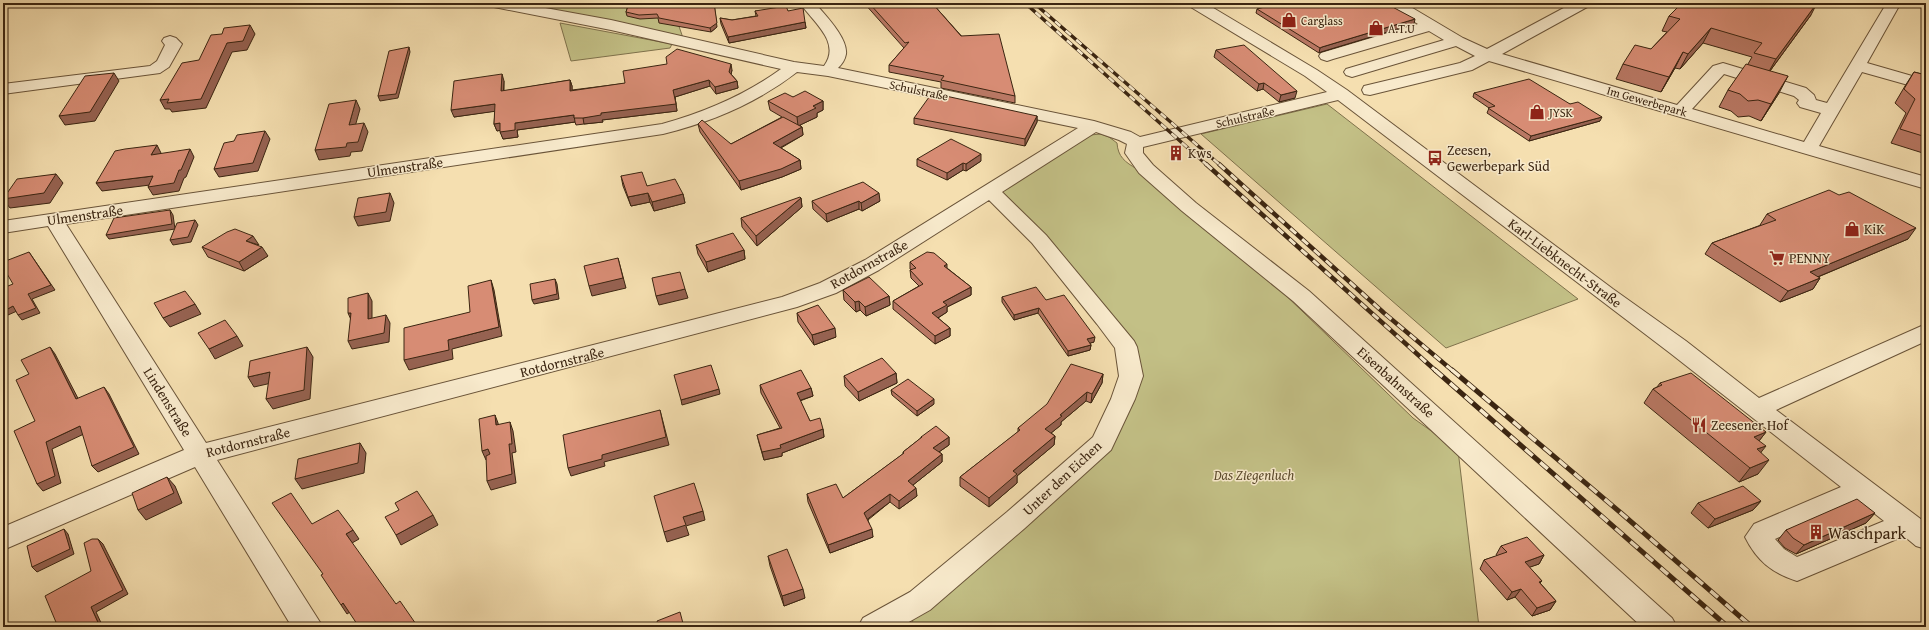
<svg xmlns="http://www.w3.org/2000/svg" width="1929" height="630" viewBox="0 0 1929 630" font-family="'Gentium Book Plus',serif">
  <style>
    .green { fill: #c3c086; stroke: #7f724c }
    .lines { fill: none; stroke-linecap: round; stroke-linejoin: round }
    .minor-casing { stroke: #6a5439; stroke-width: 2 }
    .minor { fill: #f8eacc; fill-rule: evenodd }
    .rail-far2-casing { stroke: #3b2511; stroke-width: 3.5 }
    .rail-far1-casing { stroke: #3b2511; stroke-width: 4.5 }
    .rail-casing { stroke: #3b2511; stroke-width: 5 }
    .rail-far2 { stroke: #f8eacc; stroke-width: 2.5; stroke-dasharray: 7; stroke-linecap: butt }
    .rail-far1 { stroke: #f8eacc; stroke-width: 3; stroke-dasharray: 8; stroke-linecap: butt }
    .rail { stroke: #f8eacc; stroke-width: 3.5; stroke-dasharray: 10; stroke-linecap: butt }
    .wall { fill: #b97864; stroke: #3b2511 }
    .shaded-wall { fill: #966251; stroke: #3b2511 }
    .building { fill: #d78c74; stroke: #3b2511 }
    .labels { text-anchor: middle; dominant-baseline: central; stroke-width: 3; stroke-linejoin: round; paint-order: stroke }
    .far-poi-label { font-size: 12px; fill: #3b2511; stroke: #f8eacc; text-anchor: start }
    .far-street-label { font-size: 12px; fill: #3b2511; stroke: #f8eacc }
    .poi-label { font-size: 14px; fill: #3b2511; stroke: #f8eacc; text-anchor: start }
    .street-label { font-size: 14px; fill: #3b2511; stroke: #f8eacc }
    .park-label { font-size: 14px; font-style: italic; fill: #5d4c2e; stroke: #f8eacc }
    .near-poi-label { font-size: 17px; fill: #3b2511; stroke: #f8eacc; text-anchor: start }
  </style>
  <rect width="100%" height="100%" fill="#f5dfb0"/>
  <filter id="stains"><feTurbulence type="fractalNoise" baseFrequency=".005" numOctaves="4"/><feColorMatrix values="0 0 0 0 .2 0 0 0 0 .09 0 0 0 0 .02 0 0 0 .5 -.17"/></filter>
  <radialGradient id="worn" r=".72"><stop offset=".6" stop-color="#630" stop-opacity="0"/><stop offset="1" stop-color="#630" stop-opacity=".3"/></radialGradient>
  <g class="green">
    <polygon points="551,3 671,3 683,38 553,13"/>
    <polygon points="560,23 672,44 670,48 571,61"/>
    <polygon points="1327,104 1578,299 1446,348 1201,134"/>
    <path d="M1101,134L1109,137L1117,143C1118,157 1125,162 1137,169L1275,285L1413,418L1458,450L1479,627H909L913,620L970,557L1102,443L1123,399L1126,347L991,192L1090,135Z"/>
  </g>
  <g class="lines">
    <defs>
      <g id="minor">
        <path d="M487,3H518L611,20L794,62L824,66C842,42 812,21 800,3H815C825,15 848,38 846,54C845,60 842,64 838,68L1094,121L1131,132L1140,137L1327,92L1305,76L1189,6L1187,3H1205L1317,70L1347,90L1613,289L1686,341L1759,398L1926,324V341L1776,410L1926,523V549L1916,546L1904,536L1797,581C1772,573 1757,561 1745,537L1754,524L1841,487L1670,353L1338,100L1143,147V153L1153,165L1196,203L1309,291L1672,618L1677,627H1642L1293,301L1182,211L1139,173L1125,153L1127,144L1119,140L1096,132L1002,192L1046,235L1134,341L1137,347L1143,376L1135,399L1111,450L1025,528L930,610L900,627H858L863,618L910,592L1007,512L1093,437L1111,399L1119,376L1115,348L1097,324L1032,243L989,200L879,270L836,293L797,307L217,460L323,627H292L195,467L3,550V527L184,450L48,226L3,233V221L662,124C705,112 745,95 781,69L611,30L494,7L489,6ZM797,72L828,76L1078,128L865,260L820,283L782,297L684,322L206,443L66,224L663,134C712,122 757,103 797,72ZM1860,502L1884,521L1797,557L1784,549L1775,539Z"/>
        <path d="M1386,3H1404L1463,38L1487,49L1573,3H1591L1589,6L1502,54L1677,105L1713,66L1723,63L1806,88L1814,95L1816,100L1827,103L1885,6L1884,3H1898L1899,6L1867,63L1926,80V90L1862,72L1819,146L1926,177V189L1489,61L1472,70L1370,95L1364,94L1362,90L1364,86L1460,63L1475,56L1456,46L1352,77L1346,75L1344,72L1346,69L1444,40L1429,31L1333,59L1327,61L1321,59L1319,56L1321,53L1418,24L1388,6ZM1724,74L1794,96L1799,100L1797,103L1800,107L1821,113L1804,142L1692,109Z"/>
        <polygon points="170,36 176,38 182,44 169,67 160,73 3,94 3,84 150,66 157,61 165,45 162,41 164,38"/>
      </g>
    </defs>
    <use href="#minor" class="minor-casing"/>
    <use href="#minor" class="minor"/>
    <defs>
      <g id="rail-far2">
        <polyline points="1025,3 1207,165"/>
        <polyline points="1034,3 1220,165"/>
      </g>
      <g id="rail-far1">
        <polyline points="1206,164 1436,371"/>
        <polyline points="1219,164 1384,313 1453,371"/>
      </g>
      <g id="rail">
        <polyline points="1435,370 1728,627"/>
        <polyline points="1452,370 1621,513 1752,627"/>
      </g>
    </defs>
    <use href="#rail-far2" class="rail-far2-casing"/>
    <use href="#rail-far1" class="rail-far1-casing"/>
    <use href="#rail" class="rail-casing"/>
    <use href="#rail-far2" class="rail-far2"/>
    <use href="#rail-far1" class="rail-far1"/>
    <use href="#rail" class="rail"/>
  </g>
  <g class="wall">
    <polygon points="629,3 717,27 711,32 659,23 658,18 640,19 627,16 626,12"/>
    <polygon points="864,3 932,3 1015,96 1015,103 941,88 941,82 889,72 889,65 904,48"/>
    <polygon points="1257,9 1414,24 1321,52 1319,53 1256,13"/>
    <polygon points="755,11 788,11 805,22 806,28 729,43 721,24 720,18 732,20 756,16"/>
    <polygon points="1811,15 1770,71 1779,93 1761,121 1749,116 1738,117 1731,111 1719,107 1728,90 1748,64 1752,57 1703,43 1680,69 1675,68 1661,92 1616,79 1623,64 1651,49 1667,32 1662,31 1669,16"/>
    <polygon points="1216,50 1295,98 1279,102 1263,89 1257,91 1214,57"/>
    <polygon points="732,70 731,74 737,81 738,88 716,94 710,86 675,97 677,111 602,120 603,122 584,124 576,125 575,122 517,130 518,137 503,139 500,130 497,131 494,124 495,111 454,117 504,81 504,91 570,80 572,86 572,90"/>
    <polygon points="1914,72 1926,75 1926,154 1891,143 1906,113 1895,103 1905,86"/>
    <polygon points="1474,93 1570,104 1600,121 1529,141 1487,113 1489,108 1473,97"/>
    <polygon points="793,97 823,101 823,110 817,113 817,117 800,125 802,127 803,135 781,148 800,160 801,169 782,177 741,190 700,132 698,124 731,144 782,117 770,110 768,101"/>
    <polygon points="1037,116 1037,122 1025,146 914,124 914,118"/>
    <polygon points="917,159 981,161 966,171 963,170 947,180 917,166"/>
    <polygon points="621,176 647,186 683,194 685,203 654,211 650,202 631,206 623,186"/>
    <polygon points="801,198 802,207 757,246 742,227 741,218"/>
    <polygon points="812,201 880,201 862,211 859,209 827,222 813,209"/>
    <polygon points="1767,214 1908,239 1818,277 1820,278 1813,289 1780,302 1705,254 1712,243 1761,225 1760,225"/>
    <polygon points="1926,233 1926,240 1922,238"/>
    <polygon points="696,245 744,250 745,259 708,272 698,254"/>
    <polygon points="202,247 268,256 244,271 208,257"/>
    <polygon points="910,262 947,268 971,287 971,295 947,307 947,312 938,318 950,328 950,336 935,344 893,309 893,301 919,286 911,278 910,270 911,270 910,269"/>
    <polygon points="843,290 889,296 890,305 866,316 860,310 856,312 844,300"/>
    <polygon points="1002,297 1046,300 1094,342 1090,343 1091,345 1090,350 1068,356 1038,313 1014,320 1002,302"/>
    <polygon points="797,313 836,337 814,345 798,322"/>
    <polygon points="896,373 897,383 859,401 845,386 844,376"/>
    <polygon points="1103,374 1102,383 1091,403 1086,401 1061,422 1061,425 1051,433 1055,436 1054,445 1017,476 1017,483 989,507 960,486 960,477 1018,432 1018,428"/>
    <polygon points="1660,383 1766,432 1759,441 1761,452 1758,474 1739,482 1644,403 1653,389 1657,387"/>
    <polygon points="760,385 811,388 813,396 800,401 810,421 823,429 824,437 782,453 782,456 764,460 759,443 757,435 780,428 761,393"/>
    <polygon points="891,390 934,404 917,416 892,395"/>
    <polygon points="921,437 949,437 949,445 939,452 942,454 942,462 913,485 917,496 899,509 890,502 868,520 873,537 830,553 808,502 807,494 843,498 903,454 903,452 921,438"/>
    <polygon points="1761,501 1753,510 1708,528 1691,513 1698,503"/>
    <polygon points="1875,513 1866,523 1796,554 1785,548 1778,540 1786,530"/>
    <polygon points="1501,546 1544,555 1539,564 1529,567 1542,581 1540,583 1556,601 1550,610 1532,616 1515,597 1507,600 1480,569 1484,560 1497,556 1496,555"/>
    <polygon points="768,556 805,598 784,606 770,566"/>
  </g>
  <g class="shaded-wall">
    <polygon points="714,3 717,27 711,32 710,28"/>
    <polygon points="1817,3 1811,15 1767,75 1776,59"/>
    <polygon points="1415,19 1414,24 1321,52 1319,53 1320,48 1322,47"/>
    <polygon points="805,22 806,28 729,43 728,37"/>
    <polygon points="250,25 255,34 247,50 232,52 206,108 172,112 170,109 165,109 160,100 227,43"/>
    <polygon points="1711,28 1703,43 1680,69 1688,54"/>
    <polygon points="409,47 410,52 398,98 380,101 378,96"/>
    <polygon points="1683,52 1675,68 1661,92 1669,77"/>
    <polygon points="731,64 732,70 730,79 729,72"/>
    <polygon points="114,73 119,81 95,121 65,125 59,116"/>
    <polygon points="502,74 504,81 503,98 501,91"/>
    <polygon points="1788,76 1779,93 1761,121 1771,104"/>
    <polygon points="570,80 572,86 572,97 570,91"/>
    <polygon points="709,80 710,86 675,97 677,111 602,120 603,122 584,124 583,118 601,113 673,90"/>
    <polygon points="737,81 738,88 716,94 715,87"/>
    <polygon points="1264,83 1263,89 1257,91 1259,84"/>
    <polygon points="1297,91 1295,98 1279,102 1281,95"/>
    <polygon points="356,100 360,109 353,134 349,125"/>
    <polygon points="823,101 823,110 817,113 817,117 798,126 797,117 813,106"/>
    <polygon points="495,104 497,111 454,117 451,110"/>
    <polygon points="574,115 575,122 517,130 518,137 503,139 500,132 515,123"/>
    <polygon points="1037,116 1037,122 1025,146 1025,139"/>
    <polygon points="1602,117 1600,121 1529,141 1531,136"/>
    <polygon points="364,123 368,132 362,151 351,152 350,156 319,160 315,150 347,143"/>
    <polygon points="500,123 502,130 497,131 494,124"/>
    <polygon points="802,127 803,135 774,151 773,143"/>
    <polygon points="265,131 270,139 258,171 219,177 214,169"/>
    <polygon points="157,145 161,153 156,162 151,155"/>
    <polygon points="190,149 194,157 186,177 184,178 179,191 153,195 148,187 179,170"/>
    <polygon points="981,154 981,161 966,171 966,164"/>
    <polygon points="800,160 801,169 782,177 741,190 739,181"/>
    <polygon points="963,163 963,170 947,180 947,173"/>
    <polygon points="56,174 63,183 50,203 10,208 3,199"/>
    <polygon points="153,176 158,184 102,191 96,183"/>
    <polygon points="3,181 6,185 3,190"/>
    <polygon points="390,193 394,203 390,221 358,226 354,217"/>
    <polygon points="648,193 650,202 631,206 628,197"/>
    <polygon points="879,193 880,201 862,211 861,203"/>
    <polygon points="683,194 685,203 654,211 652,202"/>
    <polygon points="801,198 802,207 757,246 756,236"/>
    <polygon points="859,201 859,209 827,222 826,214"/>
    <polygon points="170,210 173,215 175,229 109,239 106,235"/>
    <polygon points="195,220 198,225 191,242 173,245 170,240"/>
    <polygon points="1916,228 1908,239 1803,283 1810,272"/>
    <polygon points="253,236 259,245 246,241"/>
    <polygon points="262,247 268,256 244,271 239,262"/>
    <polygon points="744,250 745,259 708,272 706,262"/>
    <polygon points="29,252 55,290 32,299 40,313 22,320 18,315 28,294"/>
    <polygon points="618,258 626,288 592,296 589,286"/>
    <polygon points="947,264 947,271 944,266"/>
    <polygon points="1820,278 1813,289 1780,302 1788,291"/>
    <polygon points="555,279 557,284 559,299 534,304 532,300"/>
    <polygon points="491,280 494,290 502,336 452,349 453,359 409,370 404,360 448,340 499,327"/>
    <polygon points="971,287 971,295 947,307 947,312 933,321 932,313 943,302"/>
    <polygon points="685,289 688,298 659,305 656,296"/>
    <polygon points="368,293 372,301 372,327 368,319"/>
    <polygon points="889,296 890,305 866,316 865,307"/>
    <polygon points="859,301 860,310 856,312 855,302"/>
    <polygon points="195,304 201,314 170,327 163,318"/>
    <polygon points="13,306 17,311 8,315 4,311"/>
    <polygon points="1039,308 1038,313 1014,320 1014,315"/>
    <polygon points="348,313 351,313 352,322"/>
    <polygon points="386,315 390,323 389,342 352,349 348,341"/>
    <polygon points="835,328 836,337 814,345 812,335"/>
    <polygon points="950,328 950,336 935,344 935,336"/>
    <polygon points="237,336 243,346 215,359 209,349"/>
    <polygon points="1095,337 1094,342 1087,344 1087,339"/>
    <polygon points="1091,345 1090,350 1068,356 1068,351"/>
    <polygon points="50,347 55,354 82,406 76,399"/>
    <polygon points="307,347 313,357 310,399 273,409 266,399"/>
    <polygon points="270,372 276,382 254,387 248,377"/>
    <polygon points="896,373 897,383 859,401 858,392"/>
    <polygon points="1103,374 1102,383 1091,403 1092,394"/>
    <polygon points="104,387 109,394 139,454 98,472 92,466"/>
    <polygon points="811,388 813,396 798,401 797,393"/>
    <polygon points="719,389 720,394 682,405 681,400"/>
    <polygon points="1087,392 1086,401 1061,422 1061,425 1045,438 1045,429 1060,415"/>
    <polygon points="934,399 934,404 917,416 917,411"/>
    <polygon points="660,410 669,445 604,462 605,466 571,476 568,468 602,455"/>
    <polygon points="495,415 498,423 500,434 496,425"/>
    <polygon points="510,422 513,431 516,452 512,453 516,483 491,490 487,481 509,444"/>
    <polygon points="80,426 86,433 52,449 61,483 43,491 37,484 46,442"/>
    <polygon points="823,429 824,437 782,453 782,456 764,460 762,452 780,445"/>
    <polygon points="1766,432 1755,446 1754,437"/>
    <polygon points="1055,436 1054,445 1017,476 1017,483 989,507 989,498 1013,471"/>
    <polygon points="949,437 949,445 933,456 933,448"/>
    <polygon points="360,443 366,453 364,473 302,489 295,479"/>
    <polygon points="1766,446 1755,460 1757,449"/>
    <polygon points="488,449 492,458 486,460 482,451"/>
    <polygon points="942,454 942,462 908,489 908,481"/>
    <polygon points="1769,460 1758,474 1739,482 1750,468"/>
    <polygon points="167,477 175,486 182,503 146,520 138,510"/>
    <polygon points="916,488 917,496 899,509 899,501"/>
    <polygon points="890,494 890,502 865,521 864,513"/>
    <polygon points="1761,501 1753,510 1708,528 1715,519"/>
    <polygon points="703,511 705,520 686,526 689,535 667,542 664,532 683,517"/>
    <polygon points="1875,513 1866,523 1796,554 1804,545"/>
    <polygon points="433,515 438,525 401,545 396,535"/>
    <polygon points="64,529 68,534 74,554 37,572 32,567"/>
    <polygon points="872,529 873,537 830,553 828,545"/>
    <polygon points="353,530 359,539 352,543 346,534"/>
    <polygon points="98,539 103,544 128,594 96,612 103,627 100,627 91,607"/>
    <polygon points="1544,555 1539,564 1519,571 1525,562"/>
    <polygon points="803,589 805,598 784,606 782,596"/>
    <polygon points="1521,589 1515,597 1507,600 1512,592"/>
    <polygon points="1556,601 1550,610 1532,616 1537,608"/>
    <polygon points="343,603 350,612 347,614 341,605"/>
  </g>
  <g class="building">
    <polygon points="629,3 714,3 717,23 710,28 659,18 657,14 639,15 626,12"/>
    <polygon points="869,3 932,3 961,36 999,34 1015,96 941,80 944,76 889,65 909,42 905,43"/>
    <polygon points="1280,3 1385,3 1415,19 1322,47 1320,48 1257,9"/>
    <polygon points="1682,3 1817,3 1776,59 1754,53 1762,43 1711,28 1688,54 1683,52 1669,77 1623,64 1635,45 1651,49 1680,19 1669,16"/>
    <polygon points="786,6 788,11 803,8 805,22 728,37 720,18 732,20 758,16 755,11"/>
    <polygon points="250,25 243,41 227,43 201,99 167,103 169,99 160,100 182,63 199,60 211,35 222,34 224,28"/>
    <polygon points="1244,45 1297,91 1281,95 1264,83 1259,84 1216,50"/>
    <polygon points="409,47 396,94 378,96 389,51"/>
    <polygon points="677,49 731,64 729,72 737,81 715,87 709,80 673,90 676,104 601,113 601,115 583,118 574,118 574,115 515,123 515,130 500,132 500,123 494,124 495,104 451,110 454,81 502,74 501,91 570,80 570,91 625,83 623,71 667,64 666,57"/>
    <polygon points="1746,64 1788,76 1771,104 1758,100 1748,101 1740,94 1728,90"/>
    <polygon points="1914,72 1926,75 1926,137 1900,129 1915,99 1904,89"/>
    <polygon points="114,73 90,112 59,116 85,76"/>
    <polygon points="1529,79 1570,104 1578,102 1602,117 1531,136 1488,108 1495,106 1474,93"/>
    <polygon points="805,91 823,101 813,106 816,108 797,117 768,101 785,93 793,97"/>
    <polygon points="932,93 1037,116 1025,139 914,118"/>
    <polygon points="356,100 349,125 364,123 358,142 347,143 346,147 315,150 329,104"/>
    <polygon points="783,117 802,127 773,143 800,160 781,169 739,181 698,124 702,120 731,144"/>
    <polygon points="265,131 253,163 214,169 224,143 234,141 237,135"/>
    <polygon points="951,139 981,154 966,164 963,163 947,173 917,159"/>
    <polygon points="157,145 151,155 190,149 181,170 179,170 174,183 148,187 153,176 96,183 115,151 125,149"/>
    <polygon points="642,172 647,186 675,179 683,194 652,202 648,193 628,197 621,176"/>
    <polygon points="56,174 44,193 3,199 17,179"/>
    <polygon points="863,182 879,193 861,203 859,201 826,214 812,201"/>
    <polygon points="1829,190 1839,195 1849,192 1916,228 1810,272 1820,278 1788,291 1712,243 1776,220 1767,214"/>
    <polygon points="390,193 386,212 354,217 358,198"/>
    <polygon points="800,197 801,198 756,236 741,218"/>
    <polygon points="170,210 172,224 106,235 114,218"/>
    <polygon points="195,220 188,237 170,240 177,223"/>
    <polygon points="235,229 253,236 246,241 262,247 239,262 202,247 227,232"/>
    <polygon points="733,233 744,250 706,262 696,245"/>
    <polygon points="29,252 51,285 28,294 36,308 18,315 13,306 4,311 3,309 3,288 13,284 3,267 3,262"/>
    <polygon points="927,252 934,253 947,264 944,266 971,287 943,302 947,305 932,313 950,328 935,336 893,301 923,284 910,270 916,268 910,262"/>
    <polygon points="618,258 623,278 589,286 584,266"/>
    <polygon points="680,272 685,289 656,296 652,278"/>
    <polygon points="869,277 889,296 865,307 859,301 855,302 843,290"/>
    <polygon points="555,279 557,294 532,300 530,284"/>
    <polygon points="491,280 499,327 448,340 449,350 404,360 404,328 470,312 468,286"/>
    <polygon points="1036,287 1046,300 1064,295 1095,337 1087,339 1091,345 1068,351 1039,308 1014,315 1002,297"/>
    <polygon points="185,291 195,304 163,318 154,303"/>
    <polygon points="368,293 368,319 386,315 384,333 348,341 351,313 348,313 348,298"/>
    <polygon points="818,305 835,328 812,335 797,313"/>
    <polygon points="225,320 237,336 209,349 198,333"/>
    <polygon points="50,347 76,399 104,387 134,447 92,466 80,426 46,442 55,476 37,484 14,431 35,421 16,380 29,374 21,360"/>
    <polygon points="307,347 304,390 266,399 270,372 248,377 250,361"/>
    <polygon points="882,358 896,373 858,392 844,376"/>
    <polygon points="1071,364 1103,374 1092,394 1087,392 1060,415 1062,416 1045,429 1055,436 1013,471 1017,474 989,498 960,477 1020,430 1018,428 1047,404"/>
    <polygon points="711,365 719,389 681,400 674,375"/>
    <polygon points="801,370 811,388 797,393 810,421 820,418 823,429 780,445 781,448 762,452 757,435 782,428 760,385"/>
    <polygon points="1691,373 1766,432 1754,437 1766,446 1757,449 1769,460 1750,468 1653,389 1662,385 1660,383"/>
    <polygon points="908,379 934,399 917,411 891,390"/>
    <polygon points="660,410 666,437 602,455 602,459 568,468 563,435"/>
    <polygon points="495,415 496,425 510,422 512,444 509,444 512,474 487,481 486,456 490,454 488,449 482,451 479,419"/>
    <polygon points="936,426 949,437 933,448 942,454 908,481 916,488 899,501 890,494 864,513 872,529 828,545 807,494 836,484 843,498 904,453 903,452 922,437 921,437"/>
    <polygon points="360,443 358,463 295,479 298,459"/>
    <polygon points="167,477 174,493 138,510 132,493"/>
    <polygon points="694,483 703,511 683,517 686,525 664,532 654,496"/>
    <polygon points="1743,486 1761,501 1715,519 1698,503"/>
    <polygon points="417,491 433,515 396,535 385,517 399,510 395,503"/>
    <polygon points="291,493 312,524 338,510 353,530 346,534 396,604 400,601 418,627 359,627 343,603 341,605 321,575 323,574 272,503"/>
    <polygon points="1857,499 1875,513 1804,545 1793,538 1786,530"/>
    <polygon points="64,529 70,549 32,567 27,546"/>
    <polygon points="1527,537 1544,555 1525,562 1542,581 1539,582 1556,601 1537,608 1521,589 1512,592 1484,560 1507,552 1501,546"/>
    <polygon points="92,539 98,539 123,590 91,607 100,627 58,627 45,596 91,571 84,543"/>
    <polygon points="787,549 803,589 782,596 768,556"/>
    <polygon points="680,612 684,627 659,627 657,621"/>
  </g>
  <defs>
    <symbol id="shop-bare" viewBox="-9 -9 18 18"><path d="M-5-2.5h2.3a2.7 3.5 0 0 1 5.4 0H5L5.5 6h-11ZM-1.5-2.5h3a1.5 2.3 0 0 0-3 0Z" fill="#8f2418" stroke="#f8eacc" stroke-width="2.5" paint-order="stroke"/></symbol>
    <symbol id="building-bare" viewBox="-9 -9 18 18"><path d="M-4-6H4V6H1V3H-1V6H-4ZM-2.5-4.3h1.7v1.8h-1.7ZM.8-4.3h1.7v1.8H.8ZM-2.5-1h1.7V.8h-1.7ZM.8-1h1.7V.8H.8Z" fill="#8f2418" stroke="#f8eacc" stroke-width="2.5" paint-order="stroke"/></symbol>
    <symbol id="bus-bare" viewBox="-9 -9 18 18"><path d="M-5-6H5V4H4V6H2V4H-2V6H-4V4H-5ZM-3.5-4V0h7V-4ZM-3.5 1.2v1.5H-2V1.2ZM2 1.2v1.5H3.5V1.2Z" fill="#8f2418" stroke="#f8eacc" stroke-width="2.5" paint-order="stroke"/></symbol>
    <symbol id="supermarket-bare" viewBox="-9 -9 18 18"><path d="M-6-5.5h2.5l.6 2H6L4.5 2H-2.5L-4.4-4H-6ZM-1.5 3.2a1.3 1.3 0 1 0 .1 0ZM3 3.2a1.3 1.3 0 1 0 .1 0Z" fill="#8f2418" stroke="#f8eacc" stroke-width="2.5" paint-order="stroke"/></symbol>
    <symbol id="restaurant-bare" viewBox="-9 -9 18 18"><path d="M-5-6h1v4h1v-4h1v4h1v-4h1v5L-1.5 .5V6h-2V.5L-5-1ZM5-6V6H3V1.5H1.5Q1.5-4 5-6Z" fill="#8f2418" stroke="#f8eacc" stroke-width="2.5" paint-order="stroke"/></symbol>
  </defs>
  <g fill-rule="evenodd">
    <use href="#shop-bare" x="1278" y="9" width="22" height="22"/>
    <use href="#shop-bare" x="1365" y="17" width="22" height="22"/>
    <use href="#shop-bare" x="1526" y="101" width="22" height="22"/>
    <use href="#building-bare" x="1165" y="142" width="22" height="22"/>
    <use href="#bus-bare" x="1424" y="147" width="22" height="22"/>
    <use href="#shop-bare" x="1841" y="218" width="22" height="22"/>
    <use href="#supermarket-bare" x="1766" y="247" width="22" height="22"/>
    <use href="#restaurant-bare" x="1688" y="414" width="22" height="22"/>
    <use href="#building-bare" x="1805" y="521" width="22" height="22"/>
  </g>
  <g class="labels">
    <g class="far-poi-label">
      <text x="1301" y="20">Carglass</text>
      <text x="1388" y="28">A.T.U</text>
      <text x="1549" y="112">JYSK</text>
    </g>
    <g class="far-street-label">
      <text transform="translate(919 90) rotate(12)">Schulstraße</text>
      <text transform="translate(1647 101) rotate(16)">Im Gewerbepark</text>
      <text transform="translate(1245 117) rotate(-13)">Schulstraße</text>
    </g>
    <g class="poi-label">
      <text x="1447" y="150">Zeesen,<tspan x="1447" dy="16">Gewerbepark Süd</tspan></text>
      <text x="1188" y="153">Kws</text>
      <text x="1864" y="229">KiK</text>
      <text x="1789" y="258">PENNY</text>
      <text x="1711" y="425">Zeesener Hof</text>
    </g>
    <g class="street-label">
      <text transform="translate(405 167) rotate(-8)">Ulmenstraße</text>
      <text transform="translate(85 215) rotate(-8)">Ulmenstraße</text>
      <text transform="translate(1565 263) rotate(37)">Karl-Liebknecht-Straße</text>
      <text transform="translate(869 264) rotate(-29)">Rotdornstraße</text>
      <text transform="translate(562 362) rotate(-14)">Rotdornstraße</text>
      <text transform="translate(1396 382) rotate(42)">Eisenbahnstraße</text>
      <text transform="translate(168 402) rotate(58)">Lindenstraße</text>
      <text transform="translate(248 442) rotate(-14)">Rotdornstraße</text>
      <text transform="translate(1062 478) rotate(-43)">Unter den Eichen</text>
    </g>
    <g class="park-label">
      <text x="1254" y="475">Das Ziegenluch</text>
    </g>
    <g class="near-poi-label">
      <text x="1828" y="532">Waschpark</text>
    </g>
  </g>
  <rect width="1929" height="630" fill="none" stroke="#f5dfb0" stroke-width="16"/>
  <rect x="4" y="4" width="1921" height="622" fill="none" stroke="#3b2511" stroke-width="2"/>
  <rect x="8" y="8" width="1913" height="614" fill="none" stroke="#3b2511"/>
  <rect width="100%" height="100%" filter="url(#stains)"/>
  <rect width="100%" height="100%" fill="url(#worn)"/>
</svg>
